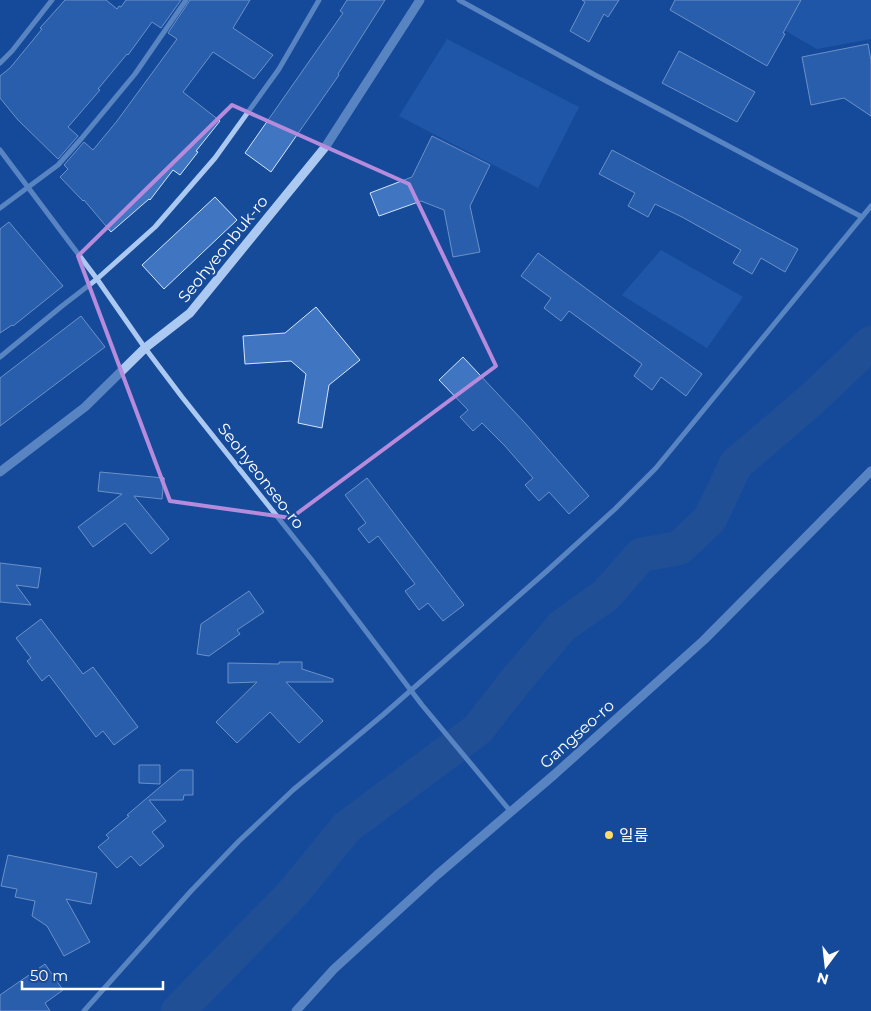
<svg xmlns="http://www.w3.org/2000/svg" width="871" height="1011" viewBox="0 0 871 1011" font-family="Montserrat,'Noto Sans KR',sans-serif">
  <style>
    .green { fill: #2a65b8 }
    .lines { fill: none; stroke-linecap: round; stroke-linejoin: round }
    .river { stroke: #2d548e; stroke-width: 34 }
    .building { fill: #3f75c1; stroke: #d3e5fc }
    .minor { stroke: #acc9f2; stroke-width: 5 }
    .tertiary { stroke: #acc9f2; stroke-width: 9 }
    .marked { fill: none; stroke: #b68bdc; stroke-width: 4; stroke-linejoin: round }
    .poi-dot { fill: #ffda6d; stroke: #164b9a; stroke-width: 2 }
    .labels { text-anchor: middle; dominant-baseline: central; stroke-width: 4.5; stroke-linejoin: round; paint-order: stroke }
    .street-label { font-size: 16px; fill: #fff; stroke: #164b9a }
    .poi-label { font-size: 16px; fill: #fff; stroke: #164b9a; text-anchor: start }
  </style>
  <rect width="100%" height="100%" fill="#164b9a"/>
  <g class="green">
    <polygon points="732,0 871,0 871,39 817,49"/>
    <polygon points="447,39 579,107 538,188 399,116"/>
    <polygon points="661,250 743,297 707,348 622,295"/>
  </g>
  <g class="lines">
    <polyline class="river" points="178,1011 292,894 347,827 478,729 514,683 562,626 606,595 641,555 679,548 710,519 736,464 811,400 871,343"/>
  </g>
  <g class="building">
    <polygon points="65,0 106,0 117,9 119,6 121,7 126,0 181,0 161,28 152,22 128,55 127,54 98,89 100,90 68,127 78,136 58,159 18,120 0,98 0,76 10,68 42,29 40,28"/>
    <polygon points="190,0 250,0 233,28 273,55 254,79 213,52 183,92 220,121 196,151 198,152 180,175 173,170 150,200 149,199 111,232 84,200 83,201 60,177 68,169 64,165 84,142 93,150 117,121 177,39 168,33"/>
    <polygon points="347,0 385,0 338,74 339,75 271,172 245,153 343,13 340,11"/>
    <polygon points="582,0 619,0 608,17 604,14 589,42 570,31 585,2"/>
    <polygon points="675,0 801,0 783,33 785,34 767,66 670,10"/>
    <polygon points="868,44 871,61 871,116 844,98 811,105 802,57"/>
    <polygon points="679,51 755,92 737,122 662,83"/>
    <polygon points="432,136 490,165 470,206 480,252 453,257 444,210 421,201 379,216 370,193 412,177"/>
    <polygon points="612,150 798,249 785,272 761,258 752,274 733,263 741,250 682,217 655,204 648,217 628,206 635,193 599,174"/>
    <polygon points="215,197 237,220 164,289 142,265"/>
    <polygon points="9,222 63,286 13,326 12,325 0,333 0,229"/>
    <polygon points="538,253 702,374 686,396 661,377 652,390 634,376 642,364 569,311 561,321 544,308 551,298 521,276"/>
    <polygon points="316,307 360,360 329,385 322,428 298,423 306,374 291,361 245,364 243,336 285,333"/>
    <polygon points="81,316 105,347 0,426 0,378"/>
    <polygon points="463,357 525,423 589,496 569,514 549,492 539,501 525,485 533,478 505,446 482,423 473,431 460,417 468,410 439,380"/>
    <polygon points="100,472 164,478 162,499 134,496 169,539 151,554 125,523 93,547 78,527 122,494 98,491"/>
    <polygon points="367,478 464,605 443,621 428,603 419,610 405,591 415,584 378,536 369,543 358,529 366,523 345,495"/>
    <polygon points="0,563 41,568 38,588 16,585 31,605 0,602"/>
    <polygon points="249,591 264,612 237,630 240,634 209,656 197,654 201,624"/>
    <polygon points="41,619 83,674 93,667 138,727 114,745 103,731 96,737 49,675 42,681 27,661 31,658 16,638"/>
    <polygon points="279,662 302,662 302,669 333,679 333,682 286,682 323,721 299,743 270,712 237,743 216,722 257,682 228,683 228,663 279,664"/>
    <polygon points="139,765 160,765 160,784 139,783"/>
    <polygon points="180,770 193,770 193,795 184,795 183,800 149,800 166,821 152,832 164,846 140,866 131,856 117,868 98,847 109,838 106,835 129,816 127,815"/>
    <polygon points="8,855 97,873 91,904 66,899 90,942 64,956 47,926 32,916 35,901 15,897 17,889 1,886"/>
    <polygon points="45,964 63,990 45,1003 50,1011 0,1011 0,995"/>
  </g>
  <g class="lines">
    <g class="minor">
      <polyline points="459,0 595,75 862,217"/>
      <polyline points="0,63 12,51 52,0"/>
      <polyline points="0,150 97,279 145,348 182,397 311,559 422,705 511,812"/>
      <polyline points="0,208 58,165 81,139 135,74 186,0"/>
      <polyline points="0,357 62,306 97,279 155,227 215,158 279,69 319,0"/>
      <polyline points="84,1011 191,891 239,841 293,790 384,714 548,570 615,509 656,468 871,206"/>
    </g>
    <g class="tertiary">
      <polyline points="0,472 85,407 145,348 190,313 326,146 420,0"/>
      <polyline points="296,1011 334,969 437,875 555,774 704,640 871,471"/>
    </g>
  </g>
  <path d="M0 0H871V1011H0ZM232,105L409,184L496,366L291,518L170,501L78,256Z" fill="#164b9a" fill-opacity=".55" fill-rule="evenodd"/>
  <path class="marked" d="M232,105L409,184L496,366L291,518L170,501L78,256Z"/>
  <circle class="poi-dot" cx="609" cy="835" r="5"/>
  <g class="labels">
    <g class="street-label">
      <text transform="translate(223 249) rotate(-51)">Seohyeonbuk-ro</text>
      <text transform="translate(261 476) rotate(52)">Seohyeonseo-ro</text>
      <text transform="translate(577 734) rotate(-42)">Gangseo-ro</text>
    </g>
    <g class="poi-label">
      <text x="619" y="835">일룸</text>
    </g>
  </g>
  <g transform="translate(826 966) rotate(195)" stroke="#164b9a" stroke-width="4" paint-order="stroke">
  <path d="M0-4L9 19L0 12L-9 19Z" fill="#ffffff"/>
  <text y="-8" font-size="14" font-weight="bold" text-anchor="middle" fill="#ffffff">N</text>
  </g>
  <path d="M22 981v8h141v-8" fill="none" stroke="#ffffff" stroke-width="2.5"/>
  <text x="30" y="981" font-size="15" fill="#ffffff" stroke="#164b9a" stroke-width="4" paint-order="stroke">50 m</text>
</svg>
